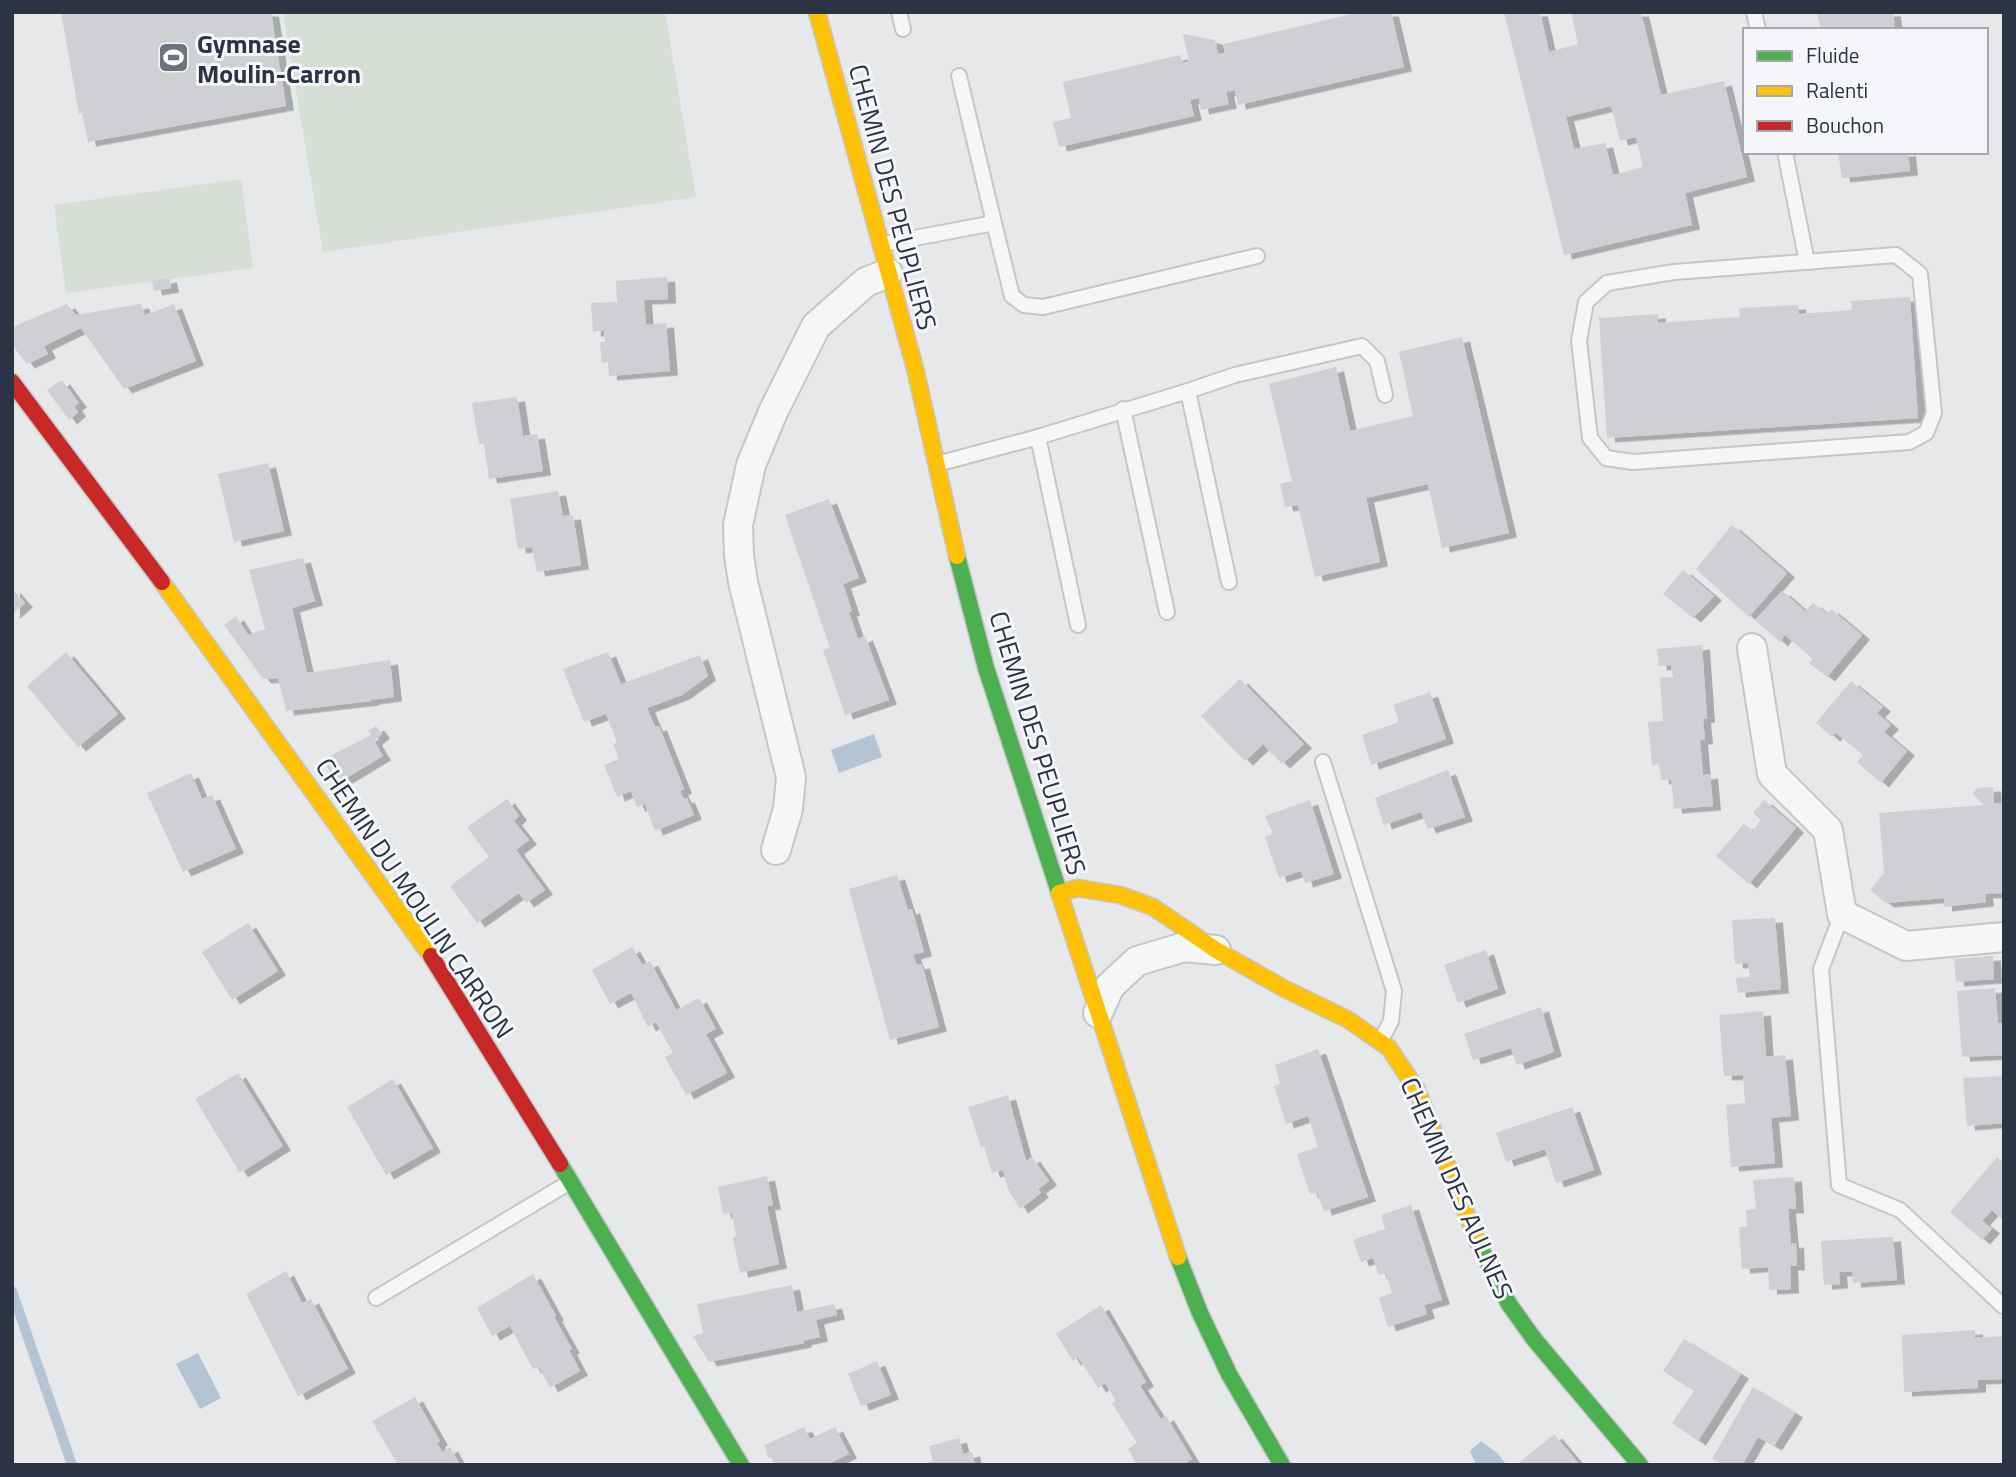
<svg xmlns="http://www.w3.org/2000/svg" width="2016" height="1477" viewBox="0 0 2016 1477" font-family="'Titillium Web',sans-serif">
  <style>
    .green { fill: #d6ded6 }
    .water { fill: #b4c4d5 }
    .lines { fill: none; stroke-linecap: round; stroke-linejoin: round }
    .stream { stroke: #b4c4d5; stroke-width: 10 }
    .building { fill: #ced0d3; fill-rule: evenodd; filter: url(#shadow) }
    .lane-casing { stroke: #c4c6c8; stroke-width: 18 }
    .street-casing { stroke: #c4c6c8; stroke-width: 32 }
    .fast-casing { stroke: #c4c6c8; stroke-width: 19 }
    .slow-casing { stroke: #c4c6c8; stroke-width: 19 }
    .jam-casing { stroke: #c4c6c8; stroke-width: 19 }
    .lane { stroke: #f5f6f7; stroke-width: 14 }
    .street { stroke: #f5f6f7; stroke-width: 28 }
    .fast { stroke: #4caf50; stroke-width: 16 }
    .slow { stroke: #ffc107; stroke-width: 16 }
    .jam { stroke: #c62828; stroke-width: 16 }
    .labels { text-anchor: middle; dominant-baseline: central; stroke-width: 6; stroke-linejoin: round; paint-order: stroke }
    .poi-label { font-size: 26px; font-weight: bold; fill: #2b3445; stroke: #f4f6f9; text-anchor: start }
    .street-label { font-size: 26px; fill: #2b3445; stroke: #f4f6f9 }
  </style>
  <defs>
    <filter id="shadow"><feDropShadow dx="8" dy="4.5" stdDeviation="0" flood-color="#0004"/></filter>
  </defs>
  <rect width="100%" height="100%" fill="#e6e8ea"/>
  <g class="green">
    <polygon points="283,12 665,12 696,197 323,252"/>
    <polygon points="241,179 253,268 66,293 54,205"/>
  </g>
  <g class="water">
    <polygon points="874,734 882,757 839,773 831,750"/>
    <polygon points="198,1353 221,1398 200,1409 176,1364"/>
    <polygon points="1481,1441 1496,1452 1507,1465 1476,1465 1470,1451"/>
  </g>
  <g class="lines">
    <polyline class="stream" points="12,1291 72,1465"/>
  </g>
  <g class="building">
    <polygon points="61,12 271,12 286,106 88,142 82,113 79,114"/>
    <polygon points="1360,12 1391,12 1404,67 1238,105 1235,90 1226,92 1229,104 1201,110 1199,98 1190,100 1194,116 1059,147 1053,122 1071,118 1063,82 1180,55 1183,63 1189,61 1183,34 1215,40 1218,54 1225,53 1224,44"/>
    <path d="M1504,12H1540L1549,52L1578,44L1571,12H1641L1661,95L1724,81L1747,177L1685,193L1692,225L1564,255ZM1611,106L1620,141L1636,137L1643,167L1613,175L1605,143L1574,149L1566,117Z"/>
    <polygon points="1817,12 1893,12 1895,30 1821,30"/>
    <polygon points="1838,152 1908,152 1910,171 1842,178"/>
    <polygon points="667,277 668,299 644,300 646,325 666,323 670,371 609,376 608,362 602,363 600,342 605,342 604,330 593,332 591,303 617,302 616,281"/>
    <polygon points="169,278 171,288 154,291 152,281"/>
    <polygon points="1910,297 1918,418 1607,438 1599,318 1658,314 1658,323 1740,317 1739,308 1798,305 1799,314 1852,310 1851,301"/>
    <polygon points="67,304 76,315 141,304 145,315 174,304 196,361 124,389 81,328 44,346 48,354 27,364 12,345 12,327"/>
    <polygon points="1462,337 1509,533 1442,548 1428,484 1366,498 1380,562 1315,577 1298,505 1285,507 1280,484 1292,481 1269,384 1336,367 1350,431 1413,416 1399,352"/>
    <polygon points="62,380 79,403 74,406 78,412 69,420 47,390"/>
    <polygon points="517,397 523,436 537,434 543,471 489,479 484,444 479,444 472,403"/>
    <polygon points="268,463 284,531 234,542 218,474"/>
    <polygon points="558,491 563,516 573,515 581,565 537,572 532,547 518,549 510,499"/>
    <polygon points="829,499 859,578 843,584 852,611 849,612 858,639 865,636 889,700 845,715 823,650 830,648 785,515"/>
    <polygon points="1732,525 1787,573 1749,617 1696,569"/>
    <polygon points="303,558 315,601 292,608 307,673 390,660 394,697 371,700 371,701 286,711 278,678 263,679 224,625 236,616 248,635 265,629 249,570"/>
    <polygon points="1683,570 1714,596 1693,618 1663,594"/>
    <polygon points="12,588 25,603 12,614"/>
    <polygon points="1782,591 1805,611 1813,603 1827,614 1831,609 1862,635 1827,677 1809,663 1813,659 1785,635 1780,642 1755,620"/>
    <polygon points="1702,645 1707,718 1703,719 1705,740 1700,740 1703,775 1710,774 1713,806 1674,809 1671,780 1661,780 1660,764 1652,765 1648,722 1663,721 1660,678 1673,677 1671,665 1659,666 1657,649"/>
    <polygon points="66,652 118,714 78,747 27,686"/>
    <polygon points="608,652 621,684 700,655 708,676 682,695 647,708 655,727 659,726 684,789 680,791 684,799 687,798 694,815 655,831 645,804 637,807 631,791 617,797 604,765 619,759 613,744 617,743 606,714 584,722 563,669"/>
    <polygon points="1240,679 1304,744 1282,764 1263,744 1245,761 1201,716"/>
    <polygon points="1851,681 1883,707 1877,713 1891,725 1884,732 1907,751 1881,783 1857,762 1863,755 1836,733 1832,737 1816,723"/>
    <polygon points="1430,692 1446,739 1371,765 1362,735 1399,722 1393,705"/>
    <polygon points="376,726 382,734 374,741 383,756 338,783 322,760 371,735 368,731"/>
    <polygon points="1448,770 1465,817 1428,829 1421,812 1384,825 1375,798"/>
    <polygon points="191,773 202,799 212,795 236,849 183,872 147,793"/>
    <polygon points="1993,787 1994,803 2004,803 2004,893 1985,894 1986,902 1944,907 1944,898 1886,903 1870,890 1884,873 1879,813 1984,805 1973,794 1977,788"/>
    <polygon points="507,799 519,816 514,821 529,840 516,850 545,890 526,903 519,893 477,923 450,886 489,857 467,827"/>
    <polygon points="1310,800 1334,874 1305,883 1301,871 1279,878 1265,837 1273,834 1265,816"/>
    <polygon points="1764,800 1796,828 1749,884 1716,856 1744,824 1753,831 1761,820 1753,813"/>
    <polygon points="897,875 908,910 912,909 924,952 913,955 917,965 922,964 939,1027 890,1040 849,889"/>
    <polygon points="1775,918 1781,989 1738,993 1736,978 1750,977 1748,963 1735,964 1732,920"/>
    <polygon points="248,923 278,971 232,1000 202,952"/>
    <polygon points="632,947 642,965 650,961 676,1010 699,998 716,1029 706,1034 727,1073 686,1095 665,1057 673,1053 656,1022 648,1027 631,993 610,1004 592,970"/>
    <polygon points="1486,950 1498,989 1458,1003 1444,965"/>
    <polygon points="1993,956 1994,979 1956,982 1954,959"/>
    <polygon points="1995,988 1998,1023 2004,1023 2004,1055 1962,1057 1957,991"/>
    <polygon points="1541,1007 1554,1052 1517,1065 1511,1048 1473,1060 1464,1034"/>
    <polygon points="1763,1011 1766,1057 1785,1055 1791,1116 1771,1118 1775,1163 1731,1167 1726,1105 1745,1103 1743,1075 1724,1076 1719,1015"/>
    <polygon points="1318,1049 1368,1197 1324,1211 1317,1192 1310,1194 1297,1154 1318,1147 1308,1116 1286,1124 1274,1086 1280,1084 1275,1065"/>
    <polygon points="238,1073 283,1146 240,1173 195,1099"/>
    <polygon points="2004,1076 2004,1123 1967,1126 1963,1078"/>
    <polygon points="393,1079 433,1148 386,1175 347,1107"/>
    <polygon points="1008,1095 1026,1161 1032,1157 1049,1181 1038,1189 1041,1193 1020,1209 1008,1189 1003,1170 992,1173 984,1146 981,1147 968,1107"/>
    <polygon points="1572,1107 1594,1170 1556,1183 1545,1149 1506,1162 1496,1133"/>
    <polygon points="1997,1157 2004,1163 2004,1215 2001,1219 1992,1210 1982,1221 1992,1229 1982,1240 1950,1212"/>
    <polygon points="767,1176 773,1205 767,1206 779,1264 740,1273 733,1238 736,1236 732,1213 723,1214 718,1187"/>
    <polygon points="1794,1177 1796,1209 1788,1209 1791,1244 1796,1243 1797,1266 1790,1266 1791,1289 1769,1290 1768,1267 1742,1269 1739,1227 1747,1227 1746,1210 1756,1209 1753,1180"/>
    <polygon points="1411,1205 1442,1300 1424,1305 1427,1314 1388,1327 1379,1298 1392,1293 1386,1273 1379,1275 1373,1258 1361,1262 1353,1240 1385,1229 1381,1215"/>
    <polygon points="1893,1237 1897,1280 1853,1283 1852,1272 1839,1272 1840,1284 1824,1285 1821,1241"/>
    <polygon points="286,1271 302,1303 311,1299 348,1369 298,1396 246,1294"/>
    <polygon points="533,1274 556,1316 554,1317 572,1349 569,1350 580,1371 550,1388 539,1367 533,1369 510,1326 492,1336 477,1308"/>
    <polygon points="792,1285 797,1312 834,1304 837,1315 816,1320 820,1337 803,1341 804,1343 709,1362 693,1336 703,1333 697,1304"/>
    <polygon points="1101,1305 1146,1382 1140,1386 1161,1419 1166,1416 1192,1459 1182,1465 1137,1465 1128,1449 1137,1443 1112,1403 1116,1401 1105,1383 1098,1388 1078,1357 1073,1361 1056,1334"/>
    <polygon points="1975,1330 1975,1338 2004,1336 2004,1379 1978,1380 1978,1388 1904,1392 1902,1335"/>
    <polygon points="1684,1339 1741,1374 1698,1441 1672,1423 1694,1391 1663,1371"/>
    <polygon points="877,1361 891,1395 861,1406 848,1374"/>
    <polygon points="1753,1387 1795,1413 1774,1446 1758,1437 1742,1465 1723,1465 1712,1459"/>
    <polygon points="415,1397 440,1441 437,1443 442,1452 450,1447 460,1465 398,1465 372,1421"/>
    <polygon points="804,1427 810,1439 835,1427 849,1454 826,1465 775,1465 771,1457 768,1458 765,1445"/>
    <polygon points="1554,1434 1580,1465 1520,1465 1519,1463"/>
    <polygon points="959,1438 963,1454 972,1452 975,1465 921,1465 933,1461 929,1446"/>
  </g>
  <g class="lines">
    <defs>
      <g id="lane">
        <polyline points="899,12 903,29"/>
        <polyline points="1754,12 1758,30"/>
        <polyline points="1785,152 1807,262"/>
        <polyline points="994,223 1012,296 1024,305 1043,307 1257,256"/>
        <polyline points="883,244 994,223 959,76"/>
        <polygon points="1896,255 1920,274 1934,413 1926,433 1909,442 1633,462 1606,458 1590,438 1579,341 1586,302 1607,283 1674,272"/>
        <polyline points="1188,391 1235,375 1362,346 1377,361 1385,395"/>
        <polyline points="1123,409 1167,612"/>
        <polyline points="1038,437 1078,625"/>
        <polyline points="937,464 1038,437 1188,391 1229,582"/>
        <polyline points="1323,762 1394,991 1391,1021 1381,1040"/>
        <polyline points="1842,914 1821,969 1839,1185 1900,1210 2003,1306"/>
        <polyline points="376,1298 570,1182"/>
      </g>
      <g id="street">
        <polyline points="1752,648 1772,774 1828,830 1842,914 1906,946 2004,937"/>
        <polyline points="776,850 788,809 791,777 743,582 739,555 738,525 751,465 773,412 816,326 866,282 888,273"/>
        <polyline points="1098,1013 1110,986 1137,961 1184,947 1216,950"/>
      </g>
      <g id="fast">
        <polyline points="957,556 986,668 1060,895"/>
        <polyline points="560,1164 741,1465"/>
        <polyline points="1479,1245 1509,1304 1534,1339 1640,1465"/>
        <polyline points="1178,1257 1200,1313 1229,1374 1282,1465"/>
      </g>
      <g id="slow">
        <polyline points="817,12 916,372 957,556"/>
        <polyline points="162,582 431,956"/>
        <polyline points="1059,893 1078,888 1120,895 1153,907 1216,950 1285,989 1347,1019 1389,1048 1417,1090 1479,1245"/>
        <polyline points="1060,895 1178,1257"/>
      </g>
      <g id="jam">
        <polyline points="12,382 162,582"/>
        <polyline points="431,956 560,1164"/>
      </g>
    </defs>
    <use href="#lane" class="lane-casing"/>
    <use href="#street" class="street-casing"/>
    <use href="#fast" class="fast-casing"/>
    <use href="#slow" class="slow-casing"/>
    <use href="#jam" class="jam-casing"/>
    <use href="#lane" class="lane"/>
    <use href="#street" class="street"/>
    <use href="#fast" class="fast"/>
    <use href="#slow" class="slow"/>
    <use href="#jam" class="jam"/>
  </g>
  <defs>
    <symbol id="stadium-square" viewBox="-11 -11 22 22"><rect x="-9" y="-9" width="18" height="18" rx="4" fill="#6c737f" stroke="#f4f6f9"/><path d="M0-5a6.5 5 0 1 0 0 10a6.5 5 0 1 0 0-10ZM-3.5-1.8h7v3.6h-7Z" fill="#fff"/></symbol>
  </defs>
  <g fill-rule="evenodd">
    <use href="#stadium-square" x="156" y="40" width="35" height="35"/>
  </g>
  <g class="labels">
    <g class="poi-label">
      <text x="197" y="43">Gymnase<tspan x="197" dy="30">Moulin-Carron</tspan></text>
    </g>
    <g class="street-label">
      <text transform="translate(893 197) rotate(75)">CHEMIN DES PEUPLIERS</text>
      <text transform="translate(1038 743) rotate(73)">CHEMIN DES PEUPLIERS</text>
      <text transform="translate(415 898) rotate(56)">CHEMIN DU MOULIN CARRON</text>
      <text transform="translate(1457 1188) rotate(66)">CHEMIN DES AULNES</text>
    </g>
  </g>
  <rect width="2016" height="1477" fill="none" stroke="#2b3445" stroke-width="28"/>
  <rect x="1743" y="28" width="245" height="126" fill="#f4f6f9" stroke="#a4a8b1" stroke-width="2"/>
  <rect x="1757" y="51" width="35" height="10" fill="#4caf50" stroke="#a4a8b1" stroke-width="2"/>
  <text x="1806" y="63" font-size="21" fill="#2b3445">Fluide</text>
  <rect x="1757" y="86" width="35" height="10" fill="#ffc107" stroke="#a4a8b1" stroke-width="2"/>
  <text x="1806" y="98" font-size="21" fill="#2b3445">Ralenti</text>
  <rect x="1757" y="121" width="35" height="10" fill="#c62828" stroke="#a4a8b1" stroke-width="2"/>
  <text x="1806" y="133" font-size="21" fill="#2b3445">Bouchon</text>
</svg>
